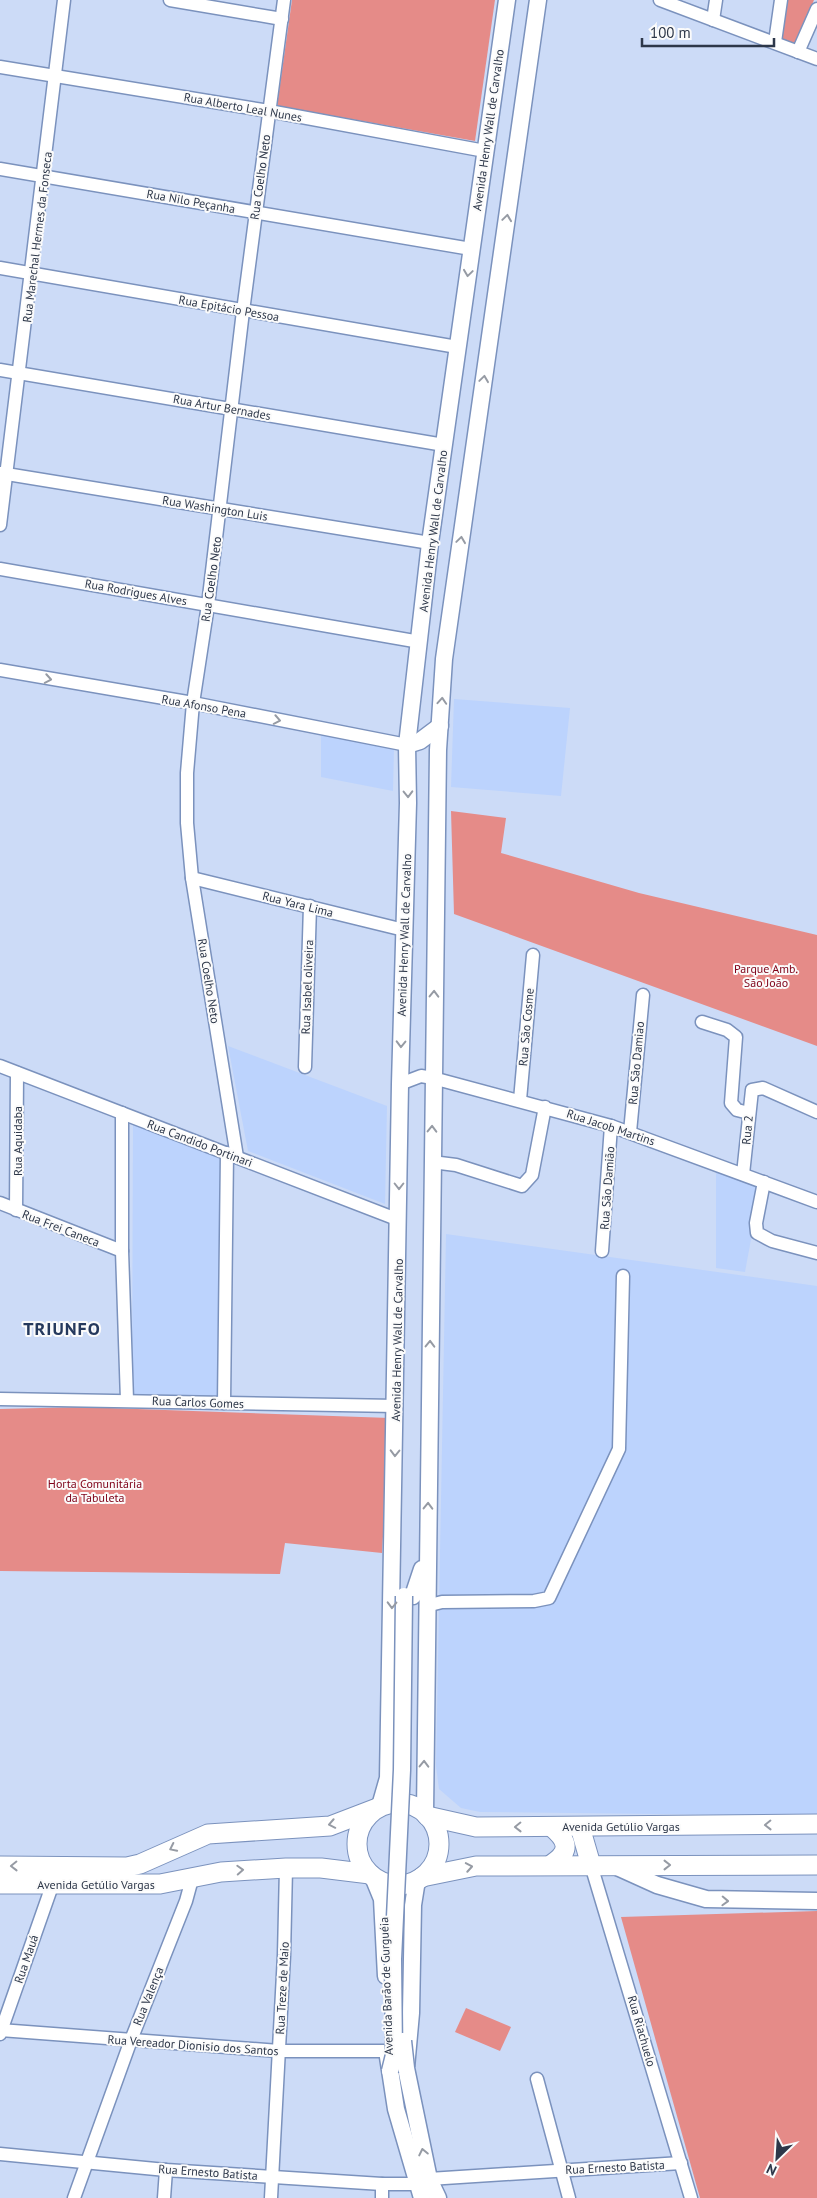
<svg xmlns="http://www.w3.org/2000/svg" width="817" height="2198" viewBox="0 0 817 2198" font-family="'PT Sans',sans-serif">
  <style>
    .built { fill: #bcd3fd }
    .green { fill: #e58b88 }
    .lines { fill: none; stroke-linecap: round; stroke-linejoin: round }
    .minor-casing { stroke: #7b92bd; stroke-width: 15 }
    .major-casing { stroke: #7b92bd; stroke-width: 19 }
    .highway-casing { stroke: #7b92bd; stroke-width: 21 }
    .minor { stroke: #fff; stroke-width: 12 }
    .major { stroke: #fff; stroke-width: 16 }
    .highway { stroke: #fff; stroke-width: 19 }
    .major-bridge-casing { stroke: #7b92bd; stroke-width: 19; stroke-linecap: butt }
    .major-bridge { stroke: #fff; stroke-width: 16 }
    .oneway { stroke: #969ba4 }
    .labels { text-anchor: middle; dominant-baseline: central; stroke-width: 4; stroke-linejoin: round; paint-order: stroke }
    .street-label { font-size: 12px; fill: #2d3749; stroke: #fbfbfb }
    .park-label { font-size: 12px; fill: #7e0017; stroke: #fbfbfb }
    .district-label { font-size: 18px; font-weight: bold; letter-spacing: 1px; fill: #25395d; stroke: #fbfbfb }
  </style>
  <rect width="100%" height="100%" fill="#ccdbf7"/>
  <g class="built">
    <polygon points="454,699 570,708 561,796 451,787"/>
    <polygon points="321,735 394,748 393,791 321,777"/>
    <polygon points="228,1046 387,1106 385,1204 248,1151"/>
    <polygon points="133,1120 222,1155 221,1396 132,1395"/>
    <polygon points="716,1170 761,1185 745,1272 716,1268"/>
    <polygon points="446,1234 817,1286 817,1816 480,1812 461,1808 439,1789 436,1766"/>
  </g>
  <g class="green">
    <polygon points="292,0 495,0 475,141 277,106"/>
    <polygon points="787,0 814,0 795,45 782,39"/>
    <polygon points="451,811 506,818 501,853 639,893 817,935 817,1046 454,914"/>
    <polygon points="81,1407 390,1418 382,1553 285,1543 280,1574 0,1571 0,1409"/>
    <polygon points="817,1911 817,2198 700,2198 621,1917"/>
    <polygon points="466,2008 511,2027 500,2051 455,2032"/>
  </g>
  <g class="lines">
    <defs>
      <g id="minor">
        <polyline points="170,0 282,19"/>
        <polyline points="660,0 817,59"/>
        <polyline points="713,20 716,0"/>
        <polyline points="775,42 781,0"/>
        <polyline points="798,52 817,9"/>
        <polyline points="0,67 269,111 485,151"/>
        <polyline points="0,169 471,249"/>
        <polyline points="0,268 457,347"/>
        <polyline points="0,370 444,445"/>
        <polyline points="0,473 430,543"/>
        <polyline points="0,525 64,0"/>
        <polyline points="0,569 420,642"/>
        <polyline points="0,670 193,703 407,745"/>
        <polyline points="192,878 404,930"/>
        <polyline points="702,1022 727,1030 736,1037 731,1103 737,1110 749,1113"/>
        <polyline points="0,1066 399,1220"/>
        <polyline points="305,1067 310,906"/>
        <polyline points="400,1084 421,1076 433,1078 611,1126 817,1202"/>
        <polyline points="520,1100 533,955"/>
        <polyline points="122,1113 122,1251 127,1400"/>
        <polyline points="630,1132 643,995"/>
        <polyline points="237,1157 192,878 187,823 187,773 193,703 208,605 243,311 284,0"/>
        <polyline points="432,1162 456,1165 522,1186 532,1175 545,1107"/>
        <polyline points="743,1174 752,1090 763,1088 817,1112"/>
        <polyline points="764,1182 756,1223 757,1233 772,1241 817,1253"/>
        <polyline points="0,1203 122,1251"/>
        <polyline points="16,1210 17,1073"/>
        <polyline points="602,1251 611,1126"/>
        <polyline points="0,1399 396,1406"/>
        <polyline points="224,1403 227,1153"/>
        <polyline points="426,1606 442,1602 534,1601 549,1598 619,1449 623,1276"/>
        <polyline points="591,1865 691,2198"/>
        <polyline points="0,2030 279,2051 386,2051"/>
        <polyline points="0,2034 53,1883"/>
        <polyline points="537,2079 569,2198"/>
        <polyline points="0,2154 166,2170 382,2184 416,2184"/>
        <polyline points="429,2179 681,2163"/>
        <polyline points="74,2198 131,2040 186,1901 192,1879"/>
        <polyline points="164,2198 166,2170"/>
        <polyline points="271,2198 284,1955 286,1868"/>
        <polyline points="382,2198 382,2184"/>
      </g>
      <g id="major">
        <polyline points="407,745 420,741 440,726"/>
        <polyline points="413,1596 422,1569"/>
        <polyline points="380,1806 388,1778 400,1084 408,803 407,745 430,543 507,0"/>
        <polyline points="425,1813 438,750 444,659 538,0"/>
        <polyline points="615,1866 657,1885 706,1899 817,1901"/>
        <polyline points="373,1877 382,1899 386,1976"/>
        <polyline points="417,1880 413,1905 411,2013 406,2068 429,2179 438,2198"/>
        <polyline points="388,2057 396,2109 422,2198"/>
      </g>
      <g id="highway">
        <circle cx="398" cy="1844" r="41"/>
        <polyline points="427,1816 476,1827 817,1824"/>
        <path d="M552,1827C568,1841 571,1851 552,1864"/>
        <polyline points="580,1827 591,1865"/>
        <polyline points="0,1866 127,1867 140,1864 208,1834 330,1826 377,1808"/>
        <polyline points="422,1877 476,1866 817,1865"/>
        <polyline points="0,1884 160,1884 221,1872 286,1868 321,1868 370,1874"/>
      </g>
    </defs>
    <use href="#minor" class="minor-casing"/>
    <use href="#major" class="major-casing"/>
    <use href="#highway" class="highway-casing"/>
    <use href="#minor" class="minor"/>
    <use href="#major" class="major"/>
    <use href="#highway" class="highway"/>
    <defs>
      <g id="major-bridge">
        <polyline points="403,2041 406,2068"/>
        <polyline points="390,2071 394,2055 393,1959 402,1770 404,1596"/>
      </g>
    </defs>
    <use href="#major-bridge" class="major-bridge-casing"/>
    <use href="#major-bridge" class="major-bridge"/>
  </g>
  <defs><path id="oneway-chevron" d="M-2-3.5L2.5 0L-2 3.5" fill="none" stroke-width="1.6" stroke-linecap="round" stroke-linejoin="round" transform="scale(1.25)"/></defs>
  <g class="oneway">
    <use href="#oneway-chevron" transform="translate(507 218) rotate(-82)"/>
    <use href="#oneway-chevron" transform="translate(468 273) rotate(98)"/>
    <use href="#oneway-chevron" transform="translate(484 379) rotate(-82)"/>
    <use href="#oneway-chevron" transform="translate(461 540) rotate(-82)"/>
    <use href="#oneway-chevron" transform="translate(48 679) rotate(10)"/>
    <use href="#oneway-chevron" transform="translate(442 701) rotate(-86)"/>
    <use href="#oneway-chevron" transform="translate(277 720) rotate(11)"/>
    <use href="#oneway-chevron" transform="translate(408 794) rotate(89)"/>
    <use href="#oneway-chevron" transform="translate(434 994) rotate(-89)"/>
    <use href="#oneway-chevron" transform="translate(401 1044) rotate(91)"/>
    <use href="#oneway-chevron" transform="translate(432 1129) rotate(-89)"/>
    <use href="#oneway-chevron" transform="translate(399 1186) rotate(90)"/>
    <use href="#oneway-chevron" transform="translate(430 1344) rotate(-89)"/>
    <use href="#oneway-chevron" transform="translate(395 1453) rotate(91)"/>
    <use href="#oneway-chevron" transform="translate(428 1506) rotate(-89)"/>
    <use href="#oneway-chevron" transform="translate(392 1605) rotate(91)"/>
    <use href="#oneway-chevron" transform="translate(424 1764) rotate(-89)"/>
    <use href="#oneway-chevron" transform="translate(332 1824) rotate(169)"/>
    <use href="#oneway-chevron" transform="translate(768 1825) rotate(179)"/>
    <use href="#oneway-chevron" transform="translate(518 1827) rotate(179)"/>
    <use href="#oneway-chevron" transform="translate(173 1848) rotate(154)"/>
    <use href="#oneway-chevron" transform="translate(667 1865)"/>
    <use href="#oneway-chevron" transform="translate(14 1866) rotate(179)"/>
    <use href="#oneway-chevron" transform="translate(469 1867) rotate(-10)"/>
    <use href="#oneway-chevron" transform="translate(240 1870) rotate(-3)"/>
    <use href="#oneway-chevron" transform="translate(725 1901) rotate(2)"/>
    <use href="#oneway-chevron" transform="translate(423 2152) rotate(-102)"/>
  </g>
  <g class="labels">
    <g class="street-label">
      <text transform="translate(243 107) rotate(10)">Rua Alberto Leal Nunes</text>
      <text transform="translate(488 130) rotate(-82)">Avenida Henry Wall de Carvalho</text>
      <text transform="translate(260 177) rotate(-82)">Rua Coelho Neto</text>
      <text transform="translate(191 201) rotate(10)">Rua Nilo Peçanha</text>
      <text transform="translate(37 237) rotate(-83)">Rua Marechal Hermes da Fonseca</text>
      <text transform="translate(229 308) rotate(10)">Rua Epitácio Pessoa</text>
      <text transform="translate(222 407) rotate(10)">Rua Artur Bernades</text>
      <text transform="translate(215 508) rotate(9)">Rua Washington Luis</text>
      <text transform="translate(433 531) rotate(-83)">Avenida Henry Wall de Carvalho</text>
      <text transform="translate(211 579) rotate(-82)">Rua Coelho Neto</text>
      <text transform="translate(136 592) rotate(10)">Rua Rodrigues Alves</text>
      <text transform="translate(204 706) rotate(10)">Rua Afonso Pena</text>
      <text transform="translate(298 904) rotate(14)">Rua Yara Lima</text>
      <text transform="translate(404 935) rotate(-88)">Avenida Henry Wall de Carvalho</text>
      <text transform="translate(209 981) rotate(81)">Rua Coelho Neto</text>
      <text transform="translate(307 987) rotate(-88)">Rua Isabel oliveira</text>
      <text transform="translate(526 1027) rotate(-85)">Rua São Cosme</text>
      <text transform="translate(636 1063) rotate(-85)">Rua São Damiao</text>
      <text transform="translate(611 1127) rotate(18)">Rua Jacob Martins</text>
      <text transform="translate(747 1130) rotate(-85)">Rua 2</text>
      <text transform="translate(17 1141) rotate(-90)">Rua Aquidaba</text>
      <text transform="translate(200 1143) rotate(21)">Rua Candido Portinari</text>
      <text transform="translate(607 1188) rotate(-86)">Rua São Damião</text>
      <text transform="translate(61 1228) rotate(21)">Rua Frei Caneca</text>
      <text transform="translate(397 1340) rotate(-89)">Avenida Henry Wall de Carvalho</text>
      <text transform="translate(198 1402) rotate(2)">Rua Carlos Gomes</text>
      <text x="621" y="1826">Avenida Getúlio Vargas</text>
      <text x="96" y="1884">Avenida Getúlio Vargas</text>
      <text transform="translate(26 1959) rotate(-71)">Rua Mauá</text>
      <text transform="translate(386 1986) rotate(-92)">Avenida Barão de Gurguéia</text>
      <text transform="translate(282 1988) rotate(-87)">Rua Treze de Maio</text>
      <text transform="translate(148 1996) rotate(-68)">Rua Valença</text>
      <text transform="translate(642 2031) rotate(74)">Rua Riachuelo</text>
      <text transform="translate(193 2045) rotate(4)">Rua Vereador Dionisio dos Santos</text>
      <text transform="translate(615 2167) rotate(-3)">Rua Ernesto Batista</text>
      <text transform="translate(208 2172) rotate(4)">Rua Ernesto Batista</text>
    </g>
    <g class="park-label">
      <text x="766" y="968">Parque Amb.<tspan x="766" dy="14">São João</tspan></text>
      <text x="95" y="1483">Horta Comunitária<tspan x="95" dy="14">da Tabuleta</tspan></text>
    </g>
    <g class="district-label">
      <text x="62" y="1328">TRIUNFO</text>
    </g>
  </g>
  <g transform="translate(777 2158) rotate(205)" stroke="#fbfbfb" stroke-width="4" paint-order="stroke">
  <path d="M0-4L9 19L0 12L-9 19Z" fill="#2d3749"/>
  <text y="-8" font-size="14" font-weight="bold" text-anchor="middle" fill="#2d3749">N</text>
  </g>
  <path d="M642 38v8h132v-8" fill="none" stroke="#2d3749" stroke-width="2.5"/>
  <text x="650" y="38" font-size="15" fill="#2d3749" stroke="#fbfbfb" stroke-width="4" paint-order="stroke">100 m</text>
</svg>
